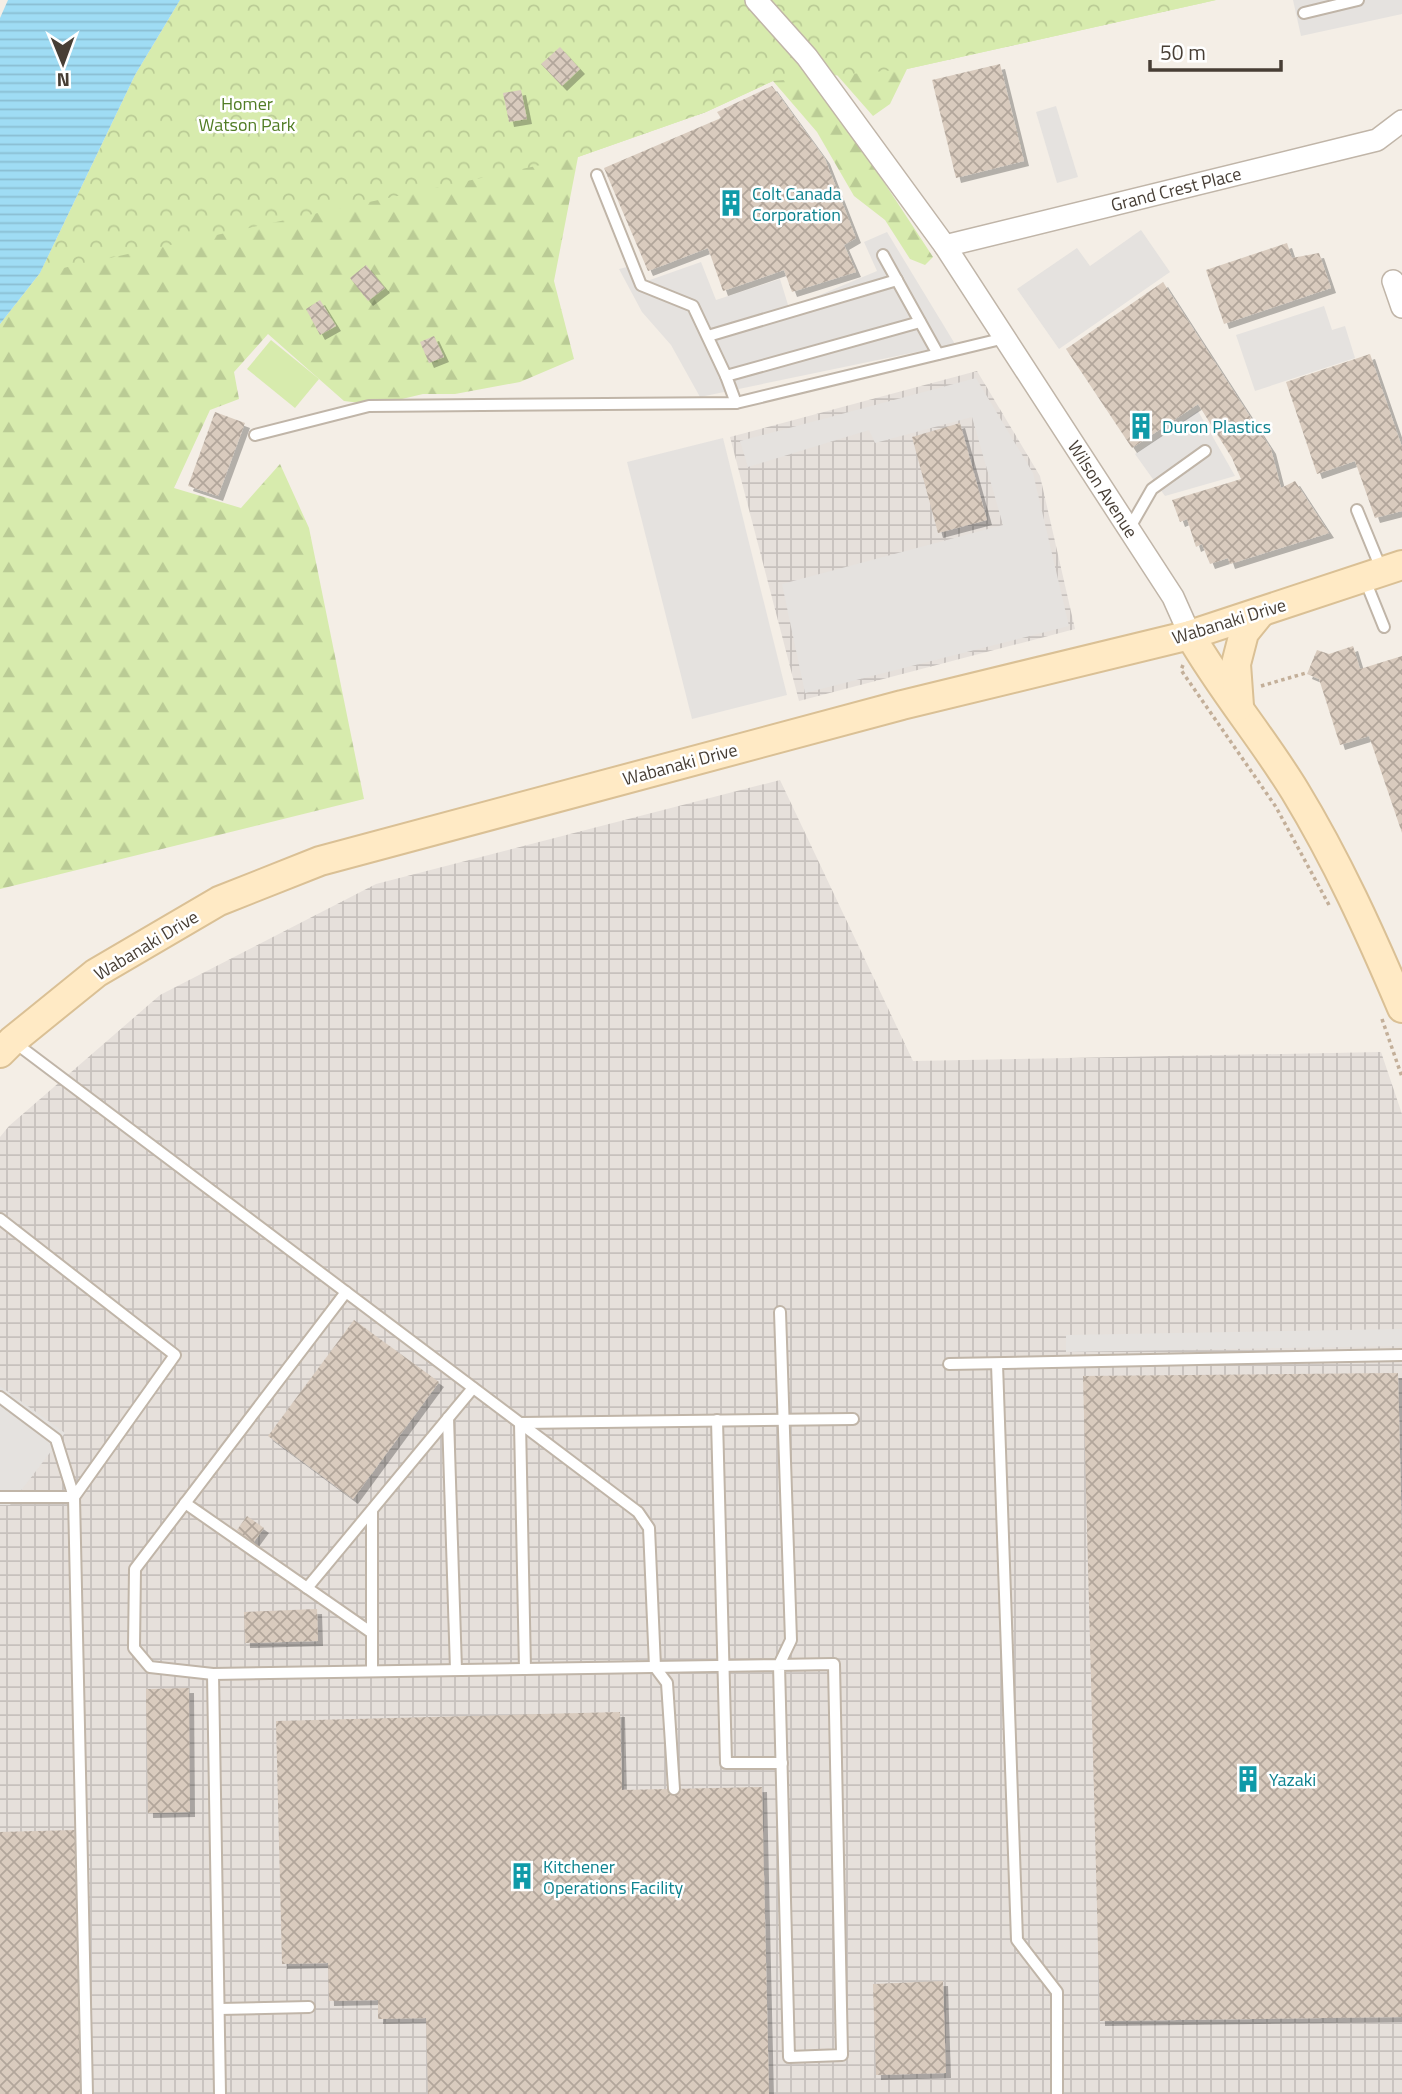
<svg xmlns="http://www.w3.org/2000/svg" width="1402" height="2094" viewBox="0 0 1402 2094" font-family="'Titillium Web',sans-serif">
  <style>
    .industrial { fill: url(#industrial-grid) }
    .forest { fill: url(#forest-firs) }
    .park { fill: url(#park-crowns) }
    .pitch { fill: #d7ebad }
    .parking { fill: #e5e2df }
    .water { fill: url(#water-rules) }
    .building { fill: url(#building-cross-hatch); filter: url(#shadow) }
    .lines { fill: none; stroke-linecap: round; stroke-linejoin: round }
    .lane-casing { stroke: #c0b5a8; stroke-width: 14 }
    .street-casing { stroke: #c0b5a8; stroke-width: 24 }
    .secondary-casing { stroke: #dac095; stroke-width: 32 }
    .path { stroke: #c3af99; stroke-width: 3.5; stroke-dasharray: 3.5 3.5; stroke-linecap: butt }
    .lane { stroke: #fff; stroke-width: 10 }
    .street { stroke: #fff; stroke-width: 21 }
    .secondary { stroke: #ffeac5; stroke-width: 28 }
    .labels { text-anchor: middle; dominant-baseline: central; stroke-width: 5; stroke-linejoin: round; paint-order: stroke }
    .park-label { font-size: 18px; fill: #517d25; stroke: #fff }
    .street-label { font-size: 18px; fill: #473e35; stroke: #fff }
    .culture-label { font-size: 18px; fill: #0d838f; stroke: #fff; text-anchor: start }
  </style>
  <defs>
    <pattern id="industrial-grid" width="8" height="8" patternUnits="userSpaceOnUse" patternTransform="scale(1.75)"><rect width="8" height="8" fill="#e6e0db"/><path d="M0 4h8M4 0v8" fill="none" stroke="#c7c1bd"/></pattern>
    <pattern id="forest-firs" width="22" height="20" patternUnits="userSpaceOnUse" patternTransform="scale(1.75)"><rect width="22" height="20" fill="#d7ebad"/><path d="M5 1l3.5 6h-7zM16 11l3.5 6h-7z" fill="#bacb95"/></pattern>
    <pattern id="park-crowns" width="20" height="18" patternUnits="userSpaceOnUse" patternTransform="scale(1.75)"><rect width="20" height="18" fill="#d7ebad"/><path d="M2 6a3 3 0 1 1 6 0M12 15a3 3 0 1 1 6 0" fill="none" stroke="#bacb95"/></pattern>
    <pattern id="water-rules" width="6" height="5" patternUnits="userSpaceOnUse" patternTransform="scale(1.75)"><rect width="6" height="5" fill="#9fdcf4"/><path d="M0 2.5h6" fill="none" stroke="#8abed2"/></pattern>
    <pattern id="building-cross-hatch" width="8" height="8" patternUnits="userSpaceOnUse" patternTransform="scale(1.75)"><rect width="8" height="8" fill="#d9cbbe"/><path d="M0 0l8 8M0 8l8-8" fill="none" stroke="#b2a69b"/></pattern>
    <filter id="shadow"><feDropShadow dx="5" dy="5" stdDeviation="0" flood-color="#0004"/></filter>
  </defs>
  <rect width="100%" height="100%" fill="#f4eee6"/>
  <g class="industrial">
    <polygon points="977,371 1040,476 1075,629 799,701 730,437"/>
    <polygon points="780,780 913,1061 1381,1052 1402,1114 1402,2094 0,2094 0,1137 9,1126 160,995 376,884"/>
  </g>
  <polygon class="forest" points="180,0 1216,0 907,69 890,104 873,116 837,75 808,77 874,167 933,257 925,265 910,259 885,220 854,196 817,132 773,81 706,112 578,157 554,281 574,359 520,382 455,394 423,394 377,405 344,401 268,334 234,372 239,399 210,410 174,488 241,508 280,464 309,528 364,799 0,889 0,324 40,273"/>
  <polygon class="park" points="180,0 1216,0 907,69 773,81 706,112 578,157 40,273 135,75"/>
  <polygon class="pitch" points="271,340 319,379 295,408 247,369"/>
  <g class="parking">
    <polygon points="1293,0 1402,0 1402,14 1301,36"/>
    <polygon points="1056,106 1078,177 1057,183 1036,112"/>
    <polygon points="1141,230 1170,272 1059,349 1017,289 1077,248 1090,266"/>
    <polygon points="887,232 955,344 700,397 671,345 642,312 619,269 639,264 647,281 701,262 716,300 780,279 789,308 877,271 864,242"/>
    <polygon points="1324,306 1332,330 1345,326 1355,358 1255,391 1236,335"/>
    <polygon points="976,378 1033,473 1069,626 805,693 782,584 1003,525 972,417 875,443 869,430 748,467 740,441"/>
    <polygon points="1198,411 1235,476 1165,496 1135,454"/>
    <polygon points="723,438 787,695 692,719 627,462"/>
    <polygon points="1402,1329 1402,1346 1066,1352 1066,1335"/>
    <polygon points="0,1386 65,1433 10,1505 0,1505"/>
  </g>
  <polygon class="water" points="8,0 180,0 135,75 40,273 0,324 0,18"/>
  <g class="building">
    <polygon points="560,47 580,69 562,86 541,64"/>
    <polygon points="1000,64 1024,161 956,178 932,80"/>
    <polygon points="772,86 825,159 856,238 844,245 856,272 792,292 784,270 723,291 708,248 648,271 604,168 721,118 717,112"/>
    <polygon points="521,90 527,119 509,122 503,93"/>
    <polygon points="1287,243 1292,258 1319,253 1331,288 1224,324 1206,270"/>
    <polygon points="366,265 385,288 368,301 350,278"/>
    <polygon points="1163,282 1271,449 1281,488 1295,481 1329,533 1230,564 1228,558 1210,564 1202,544 1196,547 1187,519 1180,522 1172,500 1241,479 1232,458 1198,404 1132,448 1066,349"/>
    <polygon points="320,300 336,326 320,335 306,309"/>
    <polygon points="434,336 444,357 429,363 420,342"/>
    <polygon points="1370,354 1402,447 1402,511 1375,518 1355,461 1317,474 1286,382"/>
    <polygon points="215,412 245,423 218,496 188,486"/>
    <polygon points="960,423 987,520 938,533 912,437"/>
    <polygon points="1353,646 1360,669 1402,656 1402,833 1369,736 1340,745 1319,679 1307,674 1317,650 1329,654"/>
    <polygon points="354,1320 439,1382 353,1499 268,1436"/>
    <polygon points="1398,1373 1402,1541 1402,2017 1100,2021 1083,1376"/>
    <polygon points="247,1516 264,1528 253,1543 237,1530"/>
    <polygon points="317,1609 318,1641 245,1643 244,1612"/>
    <polygon points="189,1688 190,1812 148,1813 146,1689"/>
    <polygon points="620,1712 622,1790 762,1787 769,2094 428,2094 426,2018 378,2019 378,2000 329,2001 328,1963 282,1964 276,1721"/>
    <polygon points="75,1830 81,2094 0,2094 0,1832"/>
    <polygon points="943,1981 946,2073 876,2075 873,1984"/>
  </g>
  <g class="lines">
    <defs>
      <g id="lane">
        <polyline points="1304,13 1358,0"/>
        <polyline points="597,175 641,285 693,306 726,376"/>
        <polyline points="883,255 938,354"/>
        <polyline points="708,336 897,280"/>
        <polyline points="736,403 726,376 920,322"/>
        <polyline points="255,435 369,406 736,403 1005,338"/>
        <polyline points="1357,510 1382,571"/>
        <polyline points="1129,529 1152,489 1205,451"/>
        <polyline points="1365,580 1384,627"/>
        <polyline points="14,1042 638,1512 649,1528 655,1667 667,1683 674,1789"/>
        <polyline points="0,1219 175,1355 74,1497"/>
        <polyline points="346,1292 135,1569 134,1648 150,1667 213,1674 834,1664 842,2055 789,2057 779,1665 791,1640 780,1312"/>
        <polyline points="949,1364 1402,1355"/>
        <polyline points="997,1364 1017,1940 1057,1992 1057,2094"/>
        <polyline points="0,1397 56,1439 74,1497 87,2094"/>
        <polyline points="448,1418 456,1670"/>
        <polyline points="717,1420 726,1763 782,1763"/>
        <polyline points="0,1497 74,1497"/>
        <polyline points="185,1503 372,1633"/>
        <polyline points="372,1511 372,1671"/>
        <polyline points="307,1588 473,1388"/>
        <polyline points="525,1669 520,1423 853,1419"/>
        <polyline points="213,1674 220,2094"/>
        <polyline points="219,2009 309,2007"/>
      </g>
      <g id="street">
        <polyline points="756,0 807,57 945,246 1173,597 1190,635"/>
        <polyline points="945,246 1377,140 1402,121"/>
        <polyline points="1393,281 1402,307"/>
      </g>
      <g id="secondary">
        <path d="M1190,635C1221,689 1262,737 1295,791C1337,860 1370,933 1402,1008"/>
        <polyline points="1239,706 1236,664 1244,633 1261,612"/>
        <polyline points="0,1053 12,1041 96,973 219,901 320,861 902,705 1190,635 1402,565"/>
      </g>
    </defs>
    <use href="#lane" class="lane-casing"/>
    <use href="#street" class="street-casing"/>
    <use href="#secondary" class="secondary-casing"/>
    <g class="path">
      <polyline points="1183,665 1181,670 1276,807 1329,905"/>
      <polyline points="1261,686 1306,673"/>
      <polyline points="1382,1019 1402,1077"/>
    </g>
    <use href="#lane" class="lane"/>
    <use href="#street" class="street"/>
    <use href="#secondary" class="secondary"/>
  </g>
  <defs>
    <symbol id="building-bare" viewBox="-9 -9 18 18"><path d="M-4-6H4V6H1V3H-1V6H-4ZM-2.5-4.3h1.7v1.8h-1.7ZM.8-4.3h1.7v1.8H.8ZM-2.5-1h1.7V.8h-1.7ZM.8-1h1.7V.8H.8Z" fill="#0f9aa8" stroke="#fff" stroke-width="2.5" paint-order="stroke"/></symbol>
  </defs>
  <g fill-rule="evenodd">
    <use href="#building-bare" x="712" y="184" width="38" height="38"/>
    <use href="#building-bare" x="1122" y="407" width="38" height="38"/>
    <use href="#building-bare" x="1229" y="1760" width="38" height="38"/>
    <use href="#building-bare" x="503" y="1857" width="38" height="38"/>
  </g>
  <g class="labels">
    <g class="park-label">
      <text x="247" y="103">Homer<tspan x="247" dy="21">Watson Park</tspan></text>
    </g>
    <g class="street-label">
      <text transform="translate(1176 189) rotate(-14)">Grand Crest Place</text>
      <text transform="translate(1103 489) rotate(57)">Wilson Avenue</text>
      <text transform="translate(1229 621) rotate(-17)">Wabanaki Drive</text>
      <text transform="translate(680 764) rotate(-15)">Wabanaki Drive</text>
      <text transform="translate(146 945) rotate(-31)">Wabanaki Drive</text>
    </g>
    <g class="culture-label">
      <text x="752" y="193">Colt Canada<tspan x="752" dy="21">Corporation</tspan></text>
      <text x="1162" y="426">Duron Plastics</text>
      <text x="1269" y="1779">Yazaki</text>
      <text x="543" y="1866">Kitchener<tspan x="543" dy="21">Operations Facility</tspan></text>
    </g>
  </g>
  <g transform="translate(63 63) rotate(179)" stroke="#ffffff" stroke-width="5" paint-order="stroke">
  <path d="M0-5L12 26L0 18L-12 26Z" fill="#473e35"/>
  <text y="-10" font-size="19" font-weight="bold" text-anchor="middle" fill="#473e35">N</text>
  </g>
  <path d="M1150 60v10h131v-10" fill="none" stroke="#473e35" stroke-width="3.5"/>
  <text x="1160" y="60" font-size="21" fill="#473e35" stroke="#ffffff" stroke-width="5" paint-order="stroke">50 m</text>
</svg>
